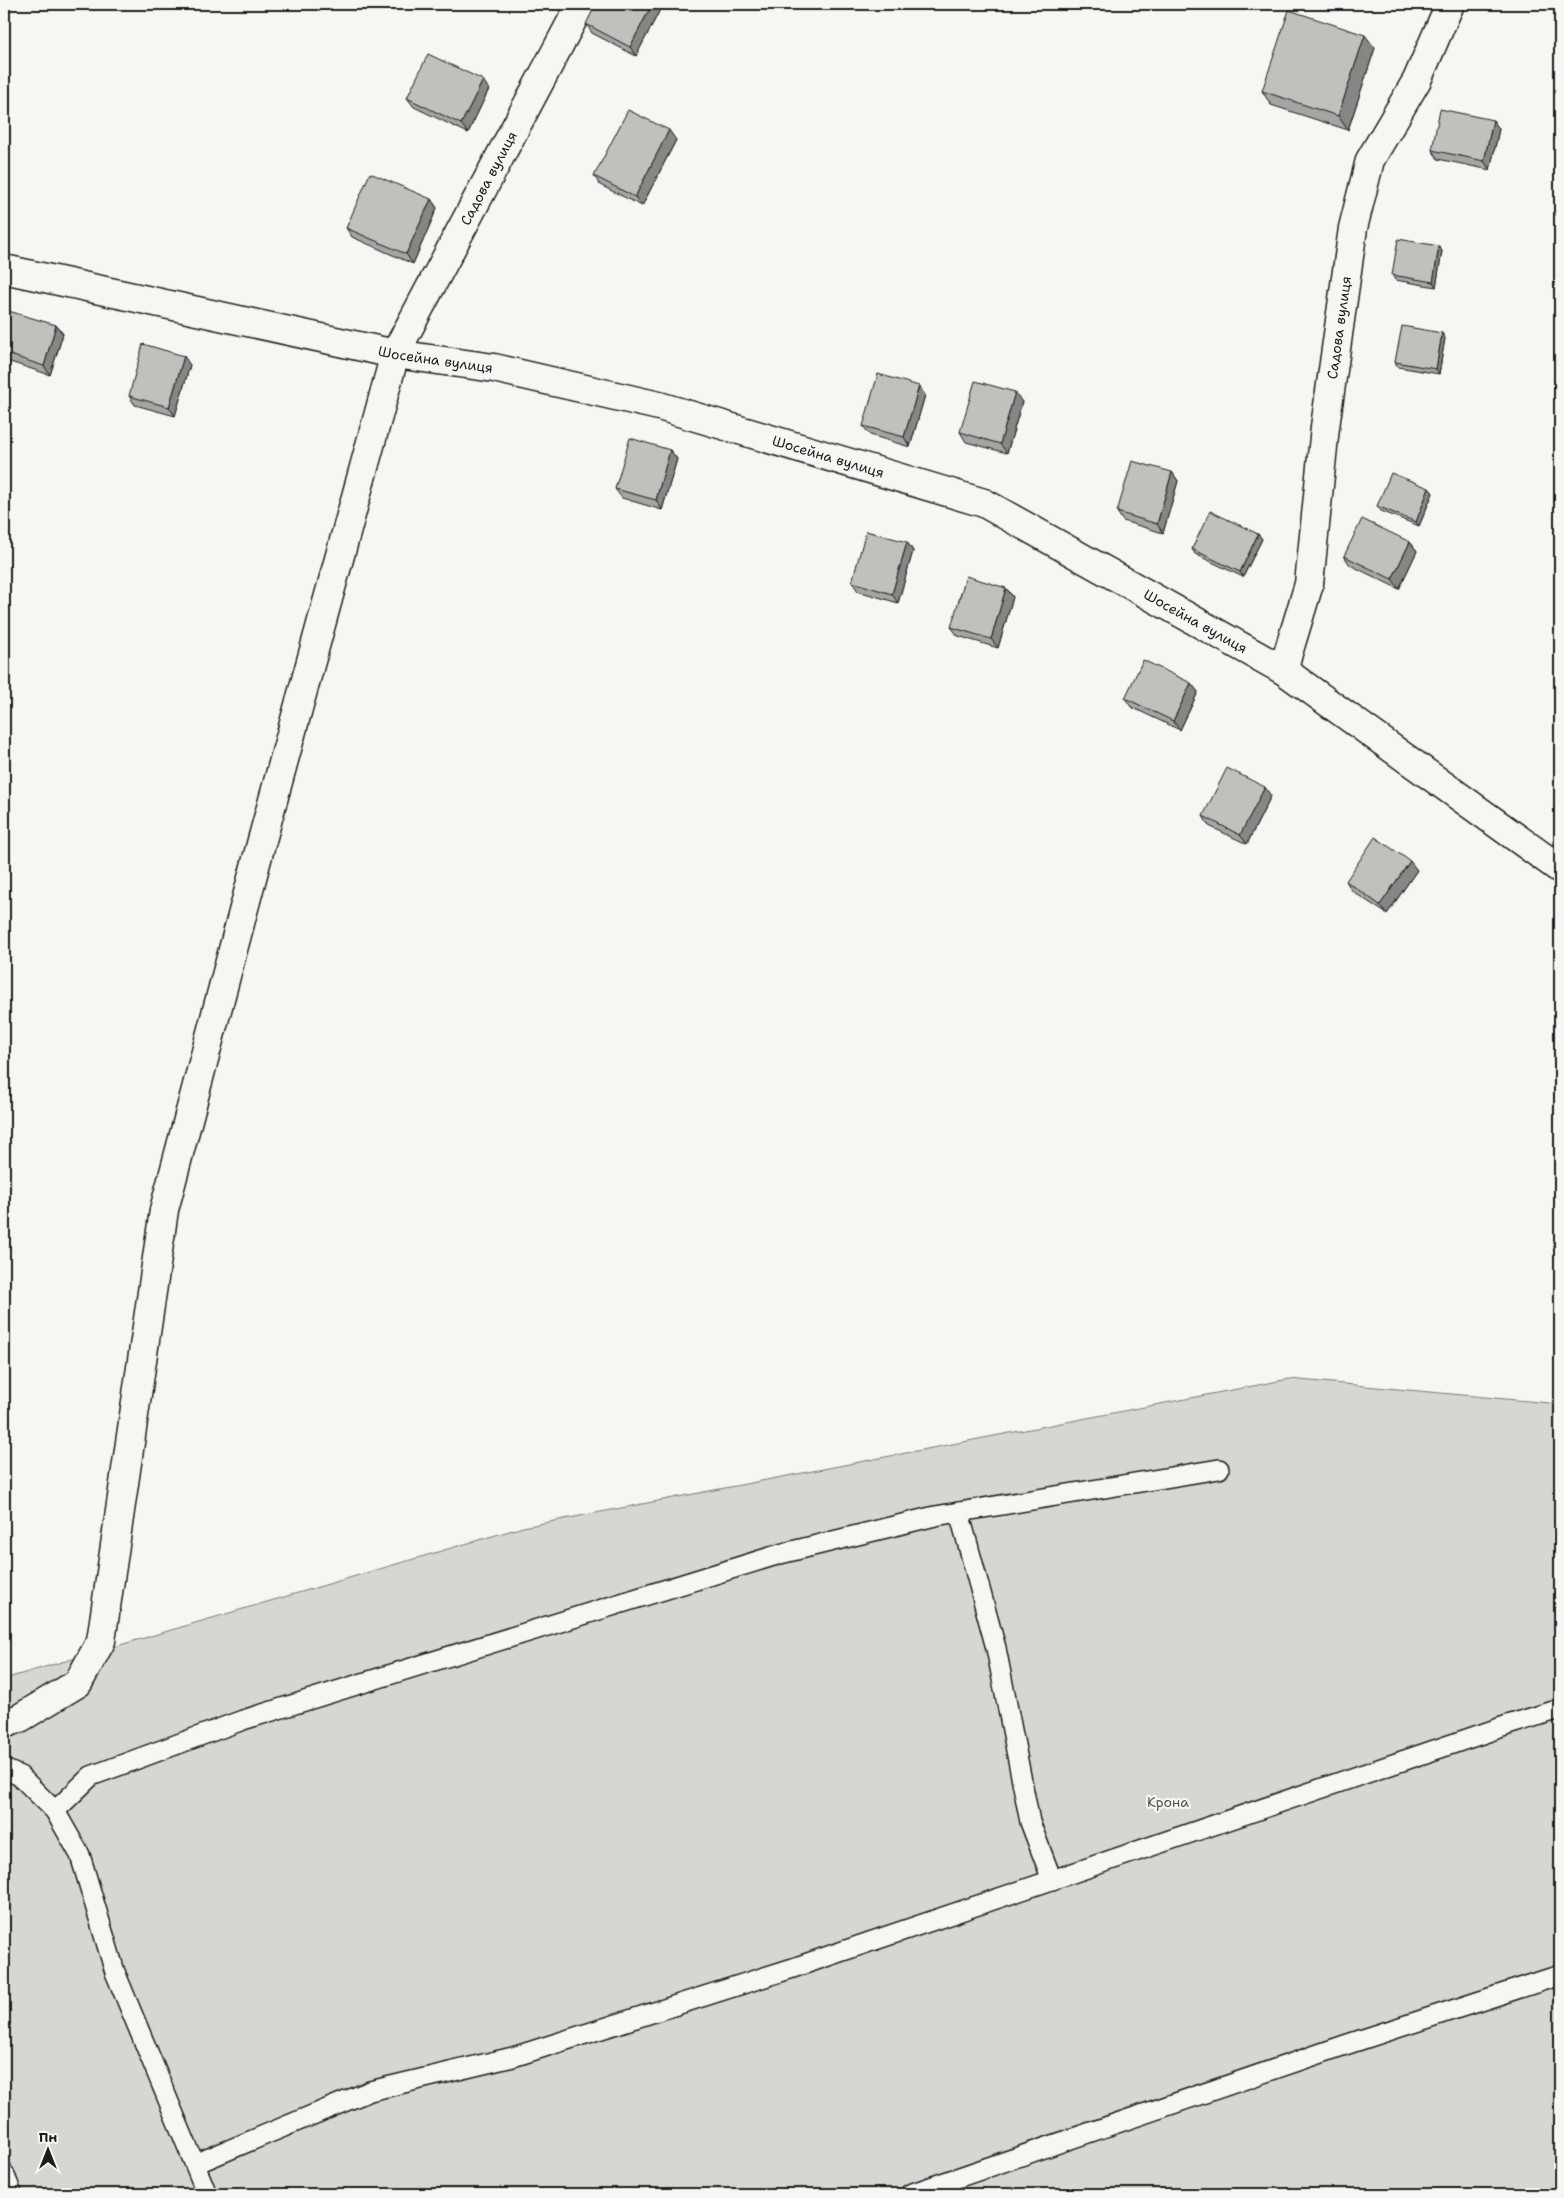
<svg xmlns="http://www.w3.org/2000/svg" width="1564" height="2198" viewBox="0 0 1564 2198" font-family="'Shantell Sans',sans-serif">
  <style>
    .green { fill: #d6d6d2; stroke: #797977 }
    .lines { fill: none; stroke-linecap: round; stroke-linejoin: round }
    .lane-casing { stroke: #1c1c1c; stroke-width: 22 }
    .street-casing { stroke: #1c1c1c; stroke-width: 31 }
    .lane { stroke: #f6f6f2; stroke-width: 19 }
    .street { stroke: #f6f6f2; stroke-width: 28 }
    .wall { fill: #a5a5a3; stroke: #1c1c1c }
    .shaded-wall { fill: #868684; stroke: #1c1c1c }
    .building { fill: #c0c0bd; stroke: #1c1c1c }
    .labels { text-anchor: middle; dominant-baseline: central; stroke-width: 4.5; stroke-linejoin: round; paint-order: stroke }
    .street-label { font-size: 14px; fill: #1c1c1c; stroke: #f6f6f2 }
    .park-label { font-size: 14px; fill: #545453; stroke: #f6f6f2 }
  </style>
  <rect width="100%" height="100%" fill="#f6f6f2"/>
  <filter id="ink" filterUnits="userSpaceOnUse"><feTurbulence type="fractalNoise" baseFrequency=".02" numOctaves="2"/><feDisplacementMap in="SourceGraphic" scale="10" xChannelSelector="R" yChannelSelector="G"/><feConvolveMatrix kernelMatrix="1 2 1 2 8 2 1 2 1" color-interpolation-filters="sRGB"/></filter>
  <g filter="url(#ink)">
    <polygon class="green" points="1289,1379 1560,1404 1560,2194 4,2194 4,1679 523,1527"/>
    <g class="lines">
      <defs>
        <g id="lane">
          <polyline points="959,1512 996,1648 1030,1822 1052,1880"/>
          <polyline points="4,1769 20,1776 55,1811 80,1855 115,1972 207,2194"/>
          <polyline points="55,1811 91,1776 243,1720 780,1554 935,1516 1219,1469"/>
          <polyline points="195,2164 370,2091 513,2057 793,1968 1511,1724 1560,1709"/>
          <polyline points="4,2173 12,2194"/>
          <polyline points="910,2194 1345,2045 1560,1975"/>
        </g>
        <g id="street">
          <path id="s1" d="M4,269L395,354L494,368L659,406L984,503L1283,670L1560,869"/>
          <path id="s2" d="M1283,670L1309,584L1325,427L1353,228L1370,160L1417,80L1450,4"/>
          <path id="s3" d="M4,1724L20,1718L78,1683L101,1641L164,1210L261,844L395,354L581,4"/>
        </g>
      </defs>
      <use href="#lane" class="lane-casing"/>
      <use href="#street" class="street-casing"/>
      <use href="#lane" class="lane"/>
      <use href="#street" class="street"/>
    </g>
    <g class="wall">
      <polygon points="663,4 636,56 592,33 586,24"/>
      <polygon points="1375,48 1348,130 1271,105 1262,91"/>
      <polygon points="489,89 468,133 414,107 407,98"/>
      <polygon points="1493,120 1499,129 1490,170 1438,159 1432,150"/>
      <polygon points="676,140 642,206 600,185 594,176"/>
      <polygon points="431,199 437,208 413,264 352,237 346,228"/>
      <polygon points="1442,251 1436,287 1395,280 1392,275"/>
      <polygon points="4,314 56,325 63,334 50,375 4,360"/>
      <polygon points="1445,338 1439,374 1398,367 1395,362"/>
      <polygon points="190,365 175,416 135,405 129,396"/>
      <polygon points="925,395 910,447 870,435 863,426"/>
      <polygon points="1022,402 1007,453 966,442 960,432"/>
      <polygon points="670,450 677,459 662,510 622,498 615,489"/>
      <polygon points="1172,472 1178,481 1163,533 1123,521 1117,512"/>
      <polygon points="1429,488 1433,493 1419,526 1381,511 1377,506"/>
      <polygon points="1258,534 1262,539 1243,577 1195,554 1192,549"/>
      <polygon points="907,542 913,551 898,603 858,591 852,582"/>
      <polygon points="1410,542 1417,551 1399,589 1350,565 1344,556"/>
      <polygon points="1006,588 1013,597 998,648 958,636 951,627"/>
      <polygon points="1191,683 1198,692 1180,730 1131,707 1125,698"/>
      <polygon points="1271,796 1247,844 1209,826 1203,816"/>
      <polygon points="1417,870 1387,914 1352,891 1346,881"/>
    </g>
    <g class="shaded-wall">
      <polygon points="652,4 663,4 636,56 630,47"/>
      <polygon points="1365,35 1375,48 1348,130 1338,116"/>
      <polygon points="483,80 489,89 468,133 461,124"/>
      <polygon points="1493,120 1499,129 1490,170 1484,161"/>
      <polygon points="669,130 676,140 642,206 635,197"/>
      <polygon points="431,199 437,208 413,264 406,254"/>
      <polygon points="1439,246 1442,251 1436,287 1433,282"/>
      <polygon points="56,325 63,334 50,375 44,366"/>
      <polygon points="1442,333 1445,338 1439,374 1436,369"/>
      <polygon points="184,356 190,365 175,416 169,407"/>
      <polygon points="919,386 925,395 910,447 904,437"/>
      <polygon points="1015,392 1022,402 1007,453 1000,444"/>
      <polygon points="670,450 677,459 662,510 656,500"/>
      <polygon points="1172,472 1178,481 1163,533 1157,524"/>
      <polygon points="1429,488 1433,493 1419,526 1416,522"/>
      <polygon points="1258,534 1262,539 1243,577 1240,572"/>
      <polygon points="907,542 913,551 898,603 892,594"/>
      <polygon points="1410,542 1417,551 1399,589 1392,579"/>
      <polygon points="1006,588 1013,597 998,648 991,639"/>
      <polygon points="1191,683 1198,692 1180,730 1173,721"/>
      <polygon points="1265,787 1271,796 1247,844 1240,835"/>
      <polygon points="1410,861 1417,870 1387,914 1380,905"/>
    </g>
    <g class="building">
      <polygon points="596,4 652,4 630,47 586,24"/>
      <polygon points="1289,10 1365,35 1338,116 1262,91"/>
      <polygon points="428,54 483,80 461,124 407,98"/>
      <polygon points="1440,109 1493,120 1484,161 1432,150"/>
      <polygon points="628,110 669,130 635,197 594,176"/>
      <polygon points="370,173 431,199 406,254 346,228"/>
      <polygon points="1398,239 1439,246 1433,282 1392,275"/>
      <polygon points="5,310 56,325 44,366 4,353 4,314"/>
      <polygon points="1402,326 1442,333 1436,369 1395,362"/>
      <polygon points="143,344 184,356 169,407 129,396"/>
      <polygon points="878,374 919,386 904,437 863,426"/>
      <polygon points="975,381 1015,392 1000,444 960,432"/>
      <polygon points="630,438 670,450 656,500 615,489"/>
      <polygon points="1132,461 1172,472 1157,524 1117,512"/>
      <polygon points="1391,473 1429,488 1416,522 1377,506"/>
      <polygon points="1210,511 1258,534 1240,572 1192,549"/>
      <polygon points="1362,519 1410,542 1392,579 1344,556"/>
      <polygon points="866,531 907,542 892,594 852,582"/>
      <polygon points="966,576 1006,588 991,639 951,627"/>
      <polygon points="1143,660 1191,683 1173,721 1125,698"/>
      <polygon points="1227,768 1265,787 1240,835 1203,816"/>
      <polygon points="1375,837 1410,861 1380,905 1346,881"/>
    </g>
  </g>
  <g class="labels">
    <g class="street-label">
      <text stroke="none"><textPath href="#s3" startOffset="1654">Садова вулиця</textPath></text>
      <text stroke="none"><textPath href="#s2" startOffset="348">Садова вулиця</textPath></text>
      <text stroke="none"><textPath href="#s1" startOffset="441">Шосейна вулиця</textPath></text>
      <text stroke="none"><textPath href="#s1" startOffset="846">Шосейна вулиця</textPath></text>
      <text stroke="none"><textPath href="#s1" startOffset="1251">Шосейна вулиця</textPath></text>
    </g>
    <g class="park-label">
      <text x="1168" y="1802">Крона</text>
    </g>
  </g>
  <rect width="1564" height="2198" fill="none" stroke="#f6f6f2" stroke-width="20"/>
  <rect x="10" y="10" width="1544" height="2178" fill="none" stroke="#1c1c1c" stroke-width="2" filter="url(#ink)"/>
  <g transform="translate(48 2150)" stroke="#f6f6f2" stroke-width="4" paint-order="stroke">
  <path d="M0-4L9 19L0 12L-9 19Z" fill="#1c1c1c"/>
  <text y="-8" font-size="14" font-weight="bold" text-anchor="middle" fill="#1c1c1c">Пн</text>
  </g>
</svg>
